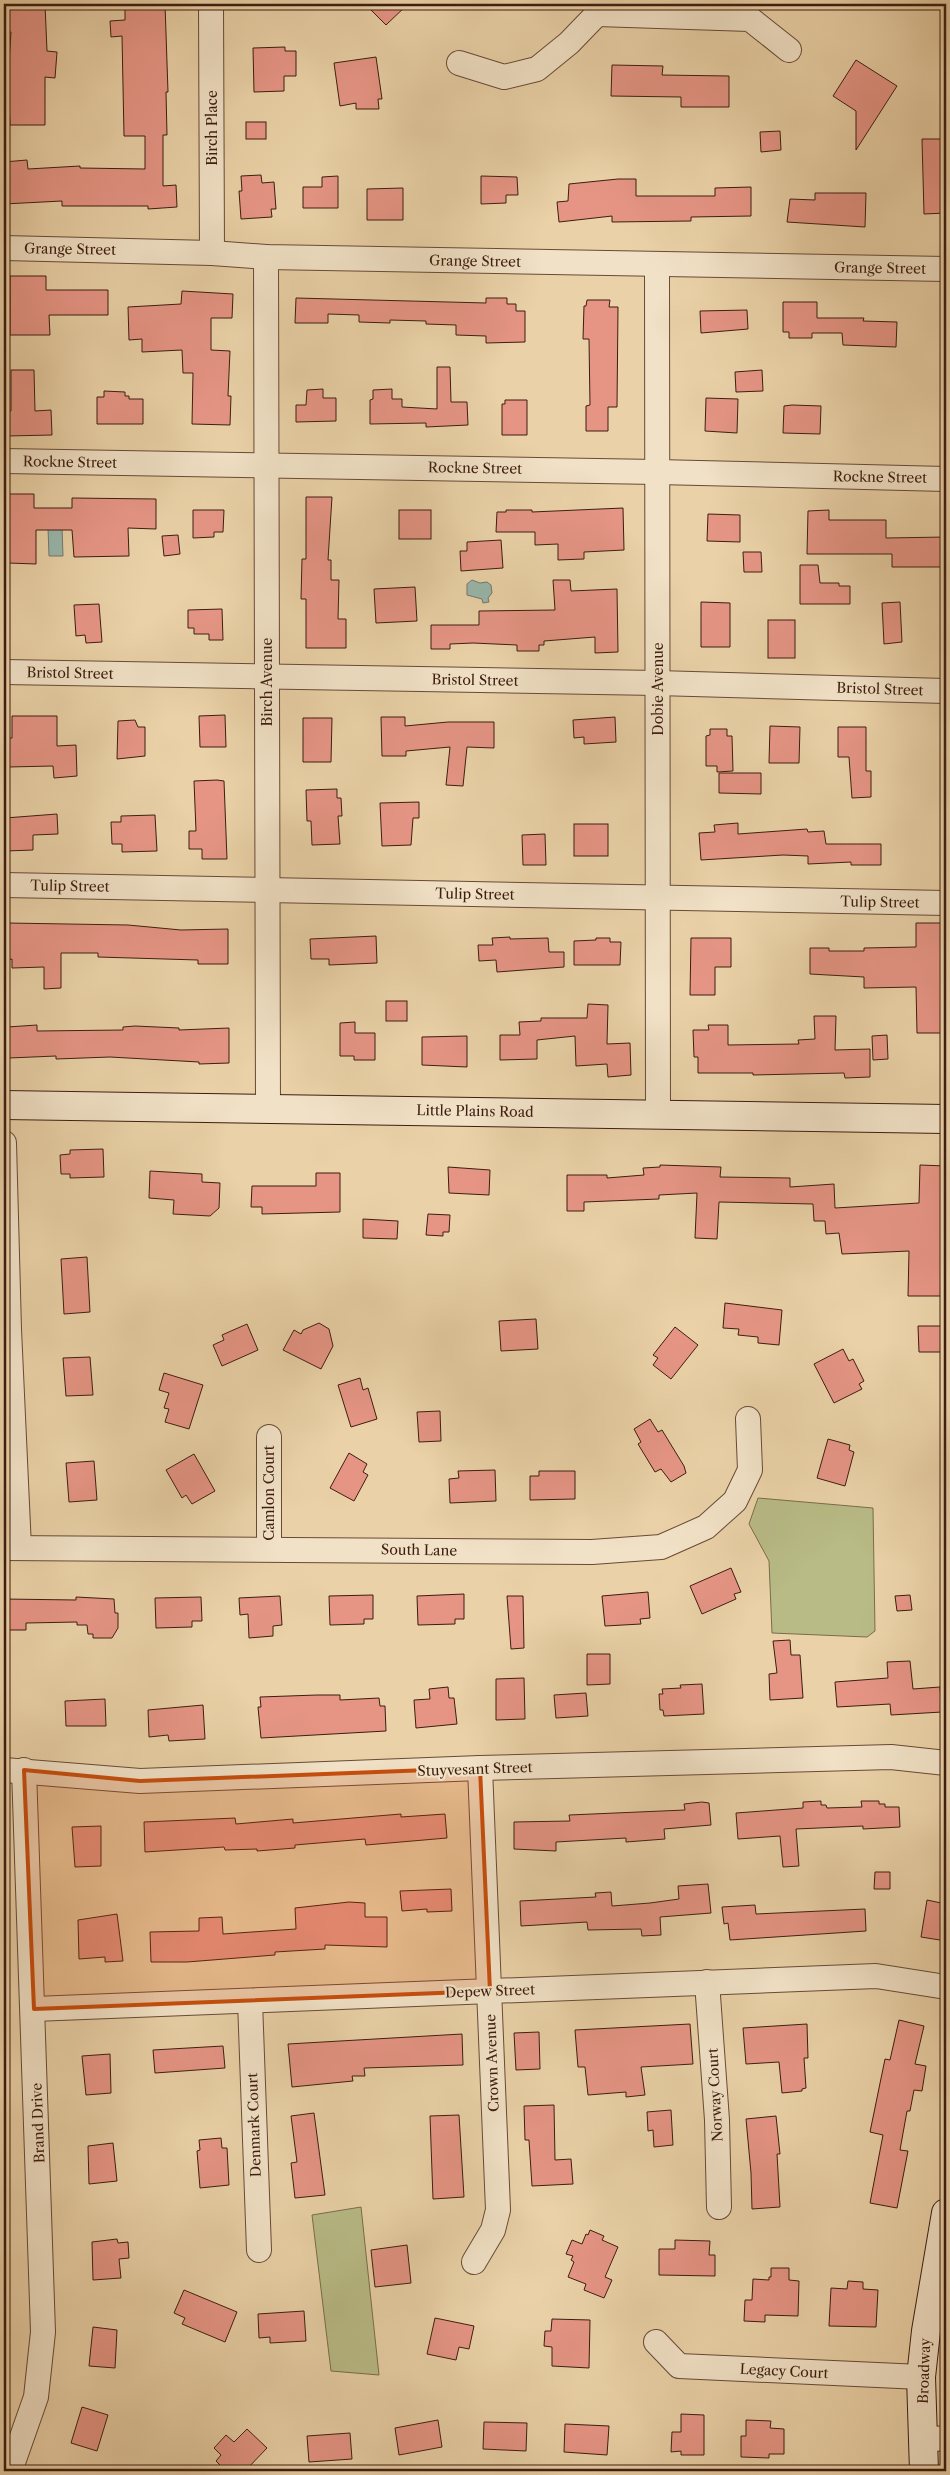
<svg xmlns="http://www.w3.org/2000/svg" width="950" height="2475" viewBox="0 0 950 2475" font-family="'Libre Caslon Text',serif">
  <style>
    .green { fill: #b8bb86; stroke: #7a6c4b }
    .water { fill: #98b7ac; stroke: #74796e }
    .building { fill: #e69585; stroke: #3d1d10 }
    .lines { fill: none; stroke-linecap: round; stroke-linejoin: round }
    .street-casing { stroke: #684a36; stroke-width: 26 }
    .secondary-casing { stroke: #3d1d10; stroke-width: 30 }
    .street { stroke: #f1e1c6; stroke-width: 24 }
    .secondary { stroke: #f1e1c6; stroke-width: 28 }
    .marked { fill: #c64d0d; fill-opacity: 0.2; stroke: #c64d0d; stroke-width: 4; stroke-linejoin: round }
    .labels { text-anchor: middle; dominant-baseline: central; stroke-width: 4.5; stroke-linejoin: round; paint-order: stroke }
    .street-label { font-size: 14px; fill: #3d1d10; stroke: #f1e1c6 }
  </style>
  <rect width="100%" height="100%" fill="#ead1a7"/>
  <filter id="stains"><feTurbulence type="fractalNoise" baseFrequency=".004" numOctaves="4"/><feColorMatrix values="0 0 0 0 .2 0 0 0 0 .09 0 0 0 0 .02 0 0 0 .5 -.17"/></filter>
  <radialGradient id="worn" r=".72"><stop offset=".6" stop-color="#630" stop-opacity="0"/><stop offset="1" stop-color="#630" stop-opacity=".3"/></radialGradient>
  <g class="green">
    <polygon points="758,1498 873,1508 875,1631 867,1637 772,1633 769,1561 749,1524"/>
    <polygon points="361,2207 379,2375 331,2371 312,2215"/>
  </g>
  <g class="water">
    <polygon points="62,527 63,556 49,556 48,528"/>
    <polygon points="472,580 480,583 487,582 491,585 492,593 488,598 489,602 483,603 482,599 467,595 467,584"/>
  </g>
  <g class="building">
    <polygon points="45,4 47,51 57,52 55,78 45,77 45,125 10,125 8,75 11,32 9,32 7,5"/>
    <polygon points="125,4 165,4 168,92 166,92 167,135 163,135 163,186 176,185 177,207 148,209 148,206 62,206 62,201 4,204 4,162 27,160 28,169 80,166 80,168 145,169 145,136 124,136 122,36 111,37 110,21 125,20"/>
    <polygon points="365,4 408,4 386,25"/>
    <polygon points="285,47 285,51 296,51 296,76 284,76 284,91 254,92 253,48"/>
    <polygon points="376,57 382,99 378,99 379,109 356,109 356,103 340,106 334,63"/>
    <polygon points="856,60 897,86 856,150 856,111 833,96"/>
    <polygon points="612,65 663,66 662,75 729,76 729,107 681,107 681,97 611,96"/>
    <rect x="246" y="122" width="20" height="17"/>
    <polygon points="780,131 781,150 761,152 760,132"/>
    <polygon points="922,139 946,139 946,213 924,214"/>
    <polygon points="261,175 262,183 274,182 276,209 271,209 272,217 241,219 239,191 242,191 241,176"/>
    <polygon points="338,176 338,208 303,208 303,187 322,187 322,177"/>
    <polygon points="481,176 517,177 518,195 506,195 506,203 481,204"/>
    <polygon points="618,179 636,179 636,196 715,196 715,188 751,187 751,216 691,217 691,221 612,222 612,216 559,222 557,202 568,201 569,184"/>
    <polygon points="403,188 403,220 367,220 367,189"/>
    <polygon points="815,193 866,193 865,227 787,222 790,199 815,200"/>
    <polygon points="10,276 46,276 46,290 108,290 108,315 49,315 50,335 10,335"/>
    <polygon points="182,291 233,294 232,318 211,318 211,350 230,351 228,396 231,396 230,425 192,424 193,373 183,373 182,350 142,352 142,339 129,340 128,307 181,304"/>
    <polygon points="296,298 486,303 486,298 507,298 507,304 516,304 516,311 525,311 525,342 486,343 486,336 456,335 456,325 426,324 426,321 390,320 390,323 359,322 359,315 328,314 328,323 295,323"/>
    <polygon points="587,300 610,300 609,307 618,307 617,407 608,407 608,431 586,431 586,406 590,405 589,339 583,339 584,306 586,306"/>
    <polygon points="783,302 817,302 817,318 864,318 863,321 897,322 896,347 843,345 842,333 812,333 812,338 789,338 789,332 783,332"/>
    <polygon points="747,310 748,329 701,333 700,311"/>
    <polygon points="437,367 450,367 451,402 467,402 468,425 426,427 426,423 370,424 370,400 373,399 373,390 392,389 392,399 402,399 402,407 437,409"/>
    <polygon points="11,370 34,370 35,411 51,410 52,435 7,436 6,411 11,411"/>
    <polygon points="762,370 763,391 736,392 735,372"/>
    <polygon points="323,389 323,398 336,398 336,421 296,422 296,405 306,405 307,390"/>
    <polygon points="104,391 125,392 125,396 129,396 129,399 143,399 143,424 97,424 97,397 104,397"/>
    <polygon points="706,398 738,399 737,433 705,431"/>
    <polygon points="505,400 527,400 527,435 502,435 502,404 505,404"/>
    <polygon points="792,405 821,406 820,434 783,433 784,406"/>
    <polygon points="9,494 34,494 34,508 72,508 72,498 156,499 156,529 128,528 129,556 74,557 72,530 36,530 36,564 8,563"/>
    <polygon points="306,497 332,497 328,560 331,560 331,580 339,580 338,619 346,619 346,648 306,648 306,599 301,599 302,559 306,559"/>
    <polygon points="623,508 624,550 584,552 584,559 558,560 558,544 535,545 535,532 496,532 497,512 506,512 506,510 532,510 532,512"/>
    <polygon points="193,510 224,510 223,532 214,532 214,537 193,538"/>
    <rect x="399" y="510" width="32" height="29"/>
    <polygon points="829,510 829,520 886,520 886,538 946,537 946,567 892,567 892,554 807,554 808,511"/>
    <polygon points="708,514 740,515 740,542 707,541"/>
    <polygon points="178,535 180,554 164,556 162,536"/>
    <polygon points="501,540 503,568 461,571 460,551 467,551 467,542"/>
    <polygon points="743,552 761,552 762,572 744,572"/>
    <polygon points="800,565 818,565 820,583 839,583 839,586 850,586 850,604 800,604"/>
    <polygon points="553,580 570,580 571,591 617,589 618,652 595,653 595,637 544,641 544,645 539,645 539,651 517,651 517,645 473,643 450,644 450,649 431,649 431,625 479,625 479,611 555,610"/>
    <polygon points="415,587 417,621 376,623 374,589"/>
    <polygon points="701,602 730,603 730,647 701,647"/>
    <polygon points="900,602 902,642 884,644 882,603"/>
    <polygon points="99,604 102,642 86,643 85,635 76,636 74,605"/>
    <polygon points="222,609 223,640 209,640 209,634 194,634 194,628 188,628 188,610"/>
    <rect x="768" y="620" width="27" height="38"/>
    <polygon points="225,715 226,747 200,747 199,716"/>
    <polygon points="12,716 57,716 57,746 76,745 77,776 54,778 53,766 8,767 8,738 12,738"/>
    <polygon points="381,717 405,717 405,726 448,722 494,722 494,748 467,747 463,786 446,785 450,747 406,751 406,756 382,756"/>
    <polygon points="615,717 616,742 584,744 584,737 574,738 573,720"/>
    <polygon points="303,718 332,718 331,762 303,762"/>
    <polygon points="135,720 138,727 145,727 145,756 117,759 118,721"/>
    <polygon points="770,726 800,727 799,763 769,763"/>
    <polygon points="838,727 866,727 866,771 871,771 871,797 852,798 849,757 838,757"/>
    <polygon points="710,729 727,729 727,736 732,736 733,771 717,772 717,766 706,766 706,736 710,735"/>
    <polygon points="719,773 761,773 761,794 719,793"/>
    <polygon points="217,780 224,781 227,859 202,859 202,849 189,849 189,831 196,831 194,781"/>
    <polygon points="337,789 337,798 341,798 342,816 338,816 340,844 312,845 311,821 307,821 306,790"/>
    <polygon points="419,802 419,818 413,818 411,845 382,846 380,803"/>
    <polygon points="57,814 58,834 33,835 33,850 6,851 5,818"/>
    <polygon points="155,815 157,851 122,852 122,844 112,844 111,822 121,822 121,816"/>
    <polygon points="738,823 738,834 807,829 808,832 824,831 826,844 881,844 881,865 851,865 851,862 808,864 808,856 783,855 701,860 699,833 715,832 714,825"/>
    <rect x="574" y="824" width="34" height="32"/>
    <polygon points="545,834 546,865 523,865 522,835"/>
    <polygon points="7,923 128,925 181,930 228,929 228,964 198,964 198,960 98,957 98,953 61,953 61,988 44,989 44,967 12,968 12,959 8,960"/>
    <polygon points="916,923 946,923 946,1033 917,1033 916,987 864,988 864,977 810,974 810,948 829,948 829,951 864,951 864,948 916,947"/>
    <polygon points="376,936 377,963 329,965 329,959 311,959 310,939"/>
    <polygon points="510,937 510,939 548,938 549,952 564,952 564,967 497,972 496,960 479,961 478,945 493,945 492,938"/>
    <polygon points="596,938 610,938 610,942 621,942 620,965 574,965 574,941 596,940"/>
    <polygon points="691,938 731,938 731,967 715,967 715,995 690,995"/>
    <rect x="386" y="1001" width="21" height="20"/>
    <polygon points="588,1004 608,1005 607,1044 630,1043 631,1075 608,1077 607,1064 576,1066 575,1036 537,1040 537,1059 500,1060 500,1035 520,1035 519,1022 541,1021 541,1018 587,1018"/>
    <polygon points="814,1016 836,1016 835,1050 870,1049 870,1077 845,1078 844,1073 753,1075 753,1073 698,1073 698,1057 694,1057 693,1030 709,1030 708,1025 728,1025 728,1045 799,1044 798,1040 815,1039"/>
    <polygon points="355,1022 355,1033 375,1033 375,1060 354,1060 354,1056 340,1056 340,1023"/>
    <polygon points="37,1025 37,1031 123,1030 123,1027 135,1026 179,1028 179,1030 229,1028 229,1063 199,1064 199,1062 110,1057 56,1059 56,1056 9,1058 7,1027"/>
    <polygon points="887,1035 888,1059 873,1060 872,1036"/>
    <polygon points="467,1036 467,1067 422,1065 422,1037"/>
    <polygon points="103,1149 104,1177 70,1178 70,1174 61,1174 60,1155 70,1154 70,1150"/>
    <polygon points="660,1165 721,1167 720,1177 790,1178 790,1187 834,1184 835,1208 919,1203 920,1165 946,1166 944,1296 908,1296 909,1251 842,1254 839,1233 826,1234 825,1221 814,1221 813,1204 719,1202 717,1239 695,1238 697,1193 659,1195 659,1199 584,1202 584,1211 567,1211 567,1175 607,1175 607,1178 644,1175 643,1168 660,1167"/>
    <polygon points="448,1167 490,1170 489,1195 449,1193"/>
    <polygon points="150,1171 202,1174 202,1182 220,1183 219,1208 210,1216 173,1214 174,1200 149,1198"/>
    <polygon points="316,1173 340,1173 340,1212 262,1214 262,1207 251,1207 252,1186 316,1186"/>
    <polygon points="428,1214 450,1215 449,1232 443,1232 443,1236 426,1235"/>
    <polygon points="363,1219 398,1221 397,1239 363,1238"/>
    <polygon points="87,1257 90,1312 64,1314 61,1259"/>
    <polygon points="725,1303 782,1310 779,1345 758,1343 758,1337 738,1335 739,1329 723,1328"/>
    <polygon points="536,1319 538,1349 501,1351 499,1321"/>
    <polygon points="319,1323 329,1329 333,1346 321,1369 283,1350 294,1330 301,1334 303,1330"/>
    <polygon points="247,1324 258,1350 222,1366 213,1345 224,1340 222,1335"/>
    <polygon points="918,1326 946,1326 946,1352 919,1352"/>
    <polygon points="675,1327 698,1345 671,1379 653,1365 658,1358 653,1355"/>
    <polygon points="843,1349 849,1361 853,1359 864,1381 859,1384 862,1389 834,1403 814,1364"/>
    <polygon points="90,1357 93,1395 66,1396 63,1358"/>
    <polygon points="164,1373 203,1385 189,1429 165,1422 169,1409 164,1408 169,1393 159,1390"/>
    <polygon points="360,1378 363,1390 368,1388 377,1419 351,1427 338,1385"/>
    <polygon points="440,1411 441,1441 419,1442 417,1412"/>
    <polygon points="650,1419 658,1432 662,1430 684,1466 686,1473 671,1482 661,1469 655,1472 638,1444 641,1442 634,1429"/>
    <polygon points="828,1439 850,1445 849,1450 854,1452 845,1486 817,1478"/>
    <polygon points="349,1453 367,1464 363,1472 368,1475 354,1501 330,1488"/>
    <polygon points="194,1454 215,1491 192,1504 186,1495 182,1498 166,1470"/>
    <polygon points="94,1461 97,1500 69,1502 66,1463"/>
    <polygon points="495,1470 496,1501 450,1503 449,1479 459,1478 458,1471"/>
    <polygon points="539,1471 575,1471 575,1499 530,1500 530,1476 539,1476"/>
    <polygon points="731,1568 741,1592 734,1594 736,1599 702,1614 690,1586"/>
    <polygon points="648,1592 650,1618 640,1619 641,1624 605,1626 602,1596"/>
    <polygon points="464,1594 464,1619 455,1619 455,1624 418,1625 417,1596"/>
    <polygon points="373,1595 373,1619 364,1619 364,1624 330,1625 329,1596"/>
    <polygon points="910,1595 912,1610 897,1611 895,1596"/>
    <polygon points="280,1596 282,1625 273,1626 273,1636 249,1638 248,1614 240,1615 239,1598"/>
    <polygon points="507,1596 523,1596 524,1648 511,1649"/>
    <polygon points="76,1597 114,1599 115,1613 118,1613 118,1628 112,1638 93,1638 93,1634 88,1634 87,1625 77,1625 77,1622 26,1623 26,1630 4,1630 4,1599 76,1600"/>
    <polygon points="201,1597 202,1621 192,1621 192,1627 156,1628 155,1598"/>
    <polygon points="790,1640 791,1655 800,1655 803,1698 770,1700 769,1674 777,1673 773,1641"/>
    <polygon points="587,1654 610,1654 610,1684 587,1685"/>
    <polygon points="910,1661 913,1689 940,1687 942,1712 891,1715 890,1704 837,1707 835,1682 888,1678 887,1662"/>
    <polygon points="524,1678 525,1719 496,1720 496,1679"/>
    <polygon points="702,1684 704,1714 664,1716 663,1710 660,1710 659,1694 663,1694 662,1689 681,1688 680,1685"/>
    <polygon points="448,1687 449,1698 454,1698 457,1724 416,1728 414,1700 430,1699 429,1689"/>
    <polygon points="586,1693 588,1716 556,1718 554,1695"/>
    <polygon points="317,1695 340,1695 340,1700 379,1698 380,1706 385,1706 386,1731 261,1738 258,1707 261,1707 260,1697"/>
    <polygon points="105,1699 106,1726 66,1726 65,1701"/>
    <polygon points="203,1705 205,1739 169,1741 168,1735 149,1737 148,1710"/>
    <polygon points="821,1801 821,1805 826,1805 827,1808 862,1807 861,1801 879,1801 879,1804 885,1804 885,1807 899,1807 900,1827 863,1829 863,1826 796,1829 799,1866 783,1867 780,1836 738,1839 736,1813 803,1808 803,1802"/>
    <polygon points="702,1802 709,1803 711,1825 664,1829 665,1839 626,1842 626,1838 556,1842 556,1851 514,1849 514,1822 570,1821 569,1815 685,1810 684,1804"/>
    <polygon points="401,1814 401,1817 445,1814 447,1838 366,1845 365,1839 295,1845 295,1848 257,1851 257,1849 225,1850 224,1847 145,1852 144,1822 235,1818 236,1824 293,1819 293,1823"/>
    <polygon points="101,1826 101,1866 75,1867 72,1827"/>
    <polygon points="875,1872 890,1872 890,1889 874,1889"/>
    <polygon points="708,1884 711,1913 660,1917 661,1935 642,1936 641,1929 588,1930 587,1922 521,1926 520,1901 596,1897 595,1893 611,1892 612,1906 650,1903 679,1899 678,1886"/>
    <polygon points="451,1889 452,1911 427,1912 427,1909 402,1911 400,1891"/>
    <polygon points="927,1900 946,1904 946,1941 921,1937"/>
    <polygon points="349,1902 365,1903 365,1917 387,1917 387,1947 325,1945 325,1949 275,1952 275,1955 187,1962 151,1962 150,1932 199,1931 199,1918 222,1917 223,1934 296,1929 295,1908"/>
    <polygon points="755,1905 756,1914 865,1909 866,1931 730,1940 728,1923 724,1924 722,1907"/>
    <polygon points="117,1914 123,1961 105,1962 105,1957 79,1959 78,1920"/>
    <polygon points="899,2020 924,2026 915,2064 926,2066 922,2091 914,2090 910,2111 907,2111 900,2150 908,2151 897,2208 870,2203 883,2135 870,2132 885,2059 890,2060"/>
    <polygon points="690,2024 693,2064 641,2067 645,2095 626,2097 626,2092 588,2095 585,2067 578,2067 575,2030"/>
    <polygon points="807,2024 808,2058 804,2058 806,2088 802,2089 802,2091 782,2093 779,2062 746,2064 743,2028"/>
    <polygon points="539,2032 540,2069 516,2070 514,2033"/>
    <polygon points="462,2034 463,2065 364,2068 365,2076 352,2076 353,2081 292,2087 288,2044"/>
    <polygon points="223,2046 225,2068 155,2073 153,2050"/>
    <polygon points="110,2054 111,2093 86,2095 82,2056"/>
    <polygon points="554,2105 555,2160 571,2159 573,2184 532,2186 529,2140 525,2140 524,2106"/>
    <polygon points="671,2110 673,2145 654,2147 653,2130 648,2131 647,2112"/>
    <polygon points="314,2113 325,2195 295,2198 291,2163 297,2162 291,2116"/>
    <polygon points="459,2115 464,2197 433,2199 430,2116"/>
    <polygon points="776,2116 780,2154 777,2154 780,2207 752,2209 751,2173 746,2119"/>
    <polygon points="221,2138 222,2148 227,2148 229,2185 200,2188 197,2151 200,2150 199,2140"/>
    <polygon points="113,2143 117,2181 89,2184 88,2146"/>
    <polygon points="590,2230 604,2236 602,2240 618,2247 605,2277 612,2280 604,2298 584,2290 586,2284 568,2277 574,2262 571,2260 573,2256 566,2254 572,2240 582,2244 586,2234 588,2235"/>
    <polygon points="117,2239 118,2243 128,2242 129,2258 119,2259 121,2278 93,2280 92,2242"/>
    <polygon points="675,2240 710,2241 709,2255 715,2255 715,2276 659,2275 659,2249 675,2249"/>
    <polygon points="407,2245 411,2283 375,2287 371,2250"/>
    <polygon points="771,2268 789,2268 789,2280 799,2281 798,2316 765,2315 765,2322 744,2321 745,2300 752,2300 753,2279 769,2280 769,2277 771,2277"/>
    <polygon points="848,2281 863,2282 863,2289 878,2290 876,2327 829,2326 831,2288 847,2289"/>
    <polygon points="184,2290 237,2312 225,2342 182,2324 185,2318 174,2313"/>
    <polygon points="304,2311 306,2341 270,2343 270,2337 259,2338 258,2314"/>
    <polygon points="435,2318 474,2326 469,2349 459,2347 456,2360 427,2354"/>
    <polygon points="552,2319 590,2320 589,2368 552,2366 552,2347 544,2346 545,2331 551,2331"/>
    <polygon points="93,2327 117,2330 115,2368 89,2366"/>
    <polygon points="82,2407 108,2415 97,2451 71,2443"/>
    <polygon points="681,2414 704,2415 704,2455 681,2455 681,2451 671,2452 672,2432 681,2432"/>
    <polygon points="438,2420 442,2447 399,2455 395,2428"/>
    <polygon points="746,2420 771,2421 770,2428 784,2429 784,2454 769,2454 769,2458 741,2457 741,2436 746,2436"/>
    <polygon points="484,2422 527,2423 526,2451 483,2449"/>
    <polygon points="565,2424 609,2426 607,2455 564,2452"/>
    <polygon points="247,2429 267,2448 245,2471 226,2471 216,2461 221,2455 214,2448 226,2435 234,2442"/>
    <polygon points="350,2433 352,2459 309,2462 307,2436"/>
  </g>
  <g class="lines">
    <defs>
      <g id="street">
        <polyline points="211,4 212,253"/>
        <polyline points="597,14 750,19 789,50"/>
        <polyline points="459,63 504,77 537,69 569,43 597,14 600,4"/>
        <polyline points="4,248 212,253 266,257 946,269"/>
        <polyline points="266,257 268,1108"/>
        <polyline points="657,264 658,1113"/>
        <polyline points="4,461 657,472 946,479"/>
        <polyline points="4,672 657,683 946,691"/>
        <polyline points="4,885 946,903"/>
        <polyline points="4,1143 9,1329 19,1548"/>
        <polyline points="269,1437 269,1549"/>
        <polyline points="4,1548 592,1552 661,1547 706,1527 735,1501 750,1470 748,1419"/>
        <polyline points="4,1770 140,1781 480,1768 891,1757 946,1763"/>
        <polyline points="707,1982 717,2120 719,2207"/>
        <polyline points="250,2001 259,2250"/>
        <polyline points="34,2009 876,1976 946,1987"/>
        <polyline points="474,2262 493,2230 498,2210 480,1768"/>
        <polyline points="656,2342 679,2366 921,2377"/>
        <polyline points="924,2438 946,2439"/>
        <polyline points="10,2471 36,2397 43,2332 24,1770"/>
      </g>
      <g id="secondary">
        <polyline points="4,1105 946,1119"/>
        <polyline points="924,2471 921,2377 926,2331 946,2213"/>
      </g>
    </defs>
    <use href="#street" class="street-casing"/>
    <use href="#secondary" class="secondary-casing"/>
    <use href="#street" class="street"/>
    <use href="#secondary" class="secondary"/>
  </g>
  <path class="marked" d="M480,1768L490,1991L34,2009L24,1770L140,1781Z"/>
  <g class="labels">
    <g class="street-label">
      <text transform="translate(212 128) rotate(-90)">Birch Place</text>
      <text transform="translate(70 249) rotate(1)">Grange Street</text>
      <text transform="translate(475 261) rotate(1)">Grange Street</text>
      <text transform="translate(880 268) rotate(1)">Grange Street</text>
      <text transform="translate(70 462) rotate(1)">Rockne Street</text>
      <text transform="translate(475 468) rotate(1)">Rockne Street</text>
      <text transform="translate(880 477) rotate(1)">Rockne Street</text>
      <text transform="translate(70 673) rotate(1)">Bristol Street</text>
      <text transform="translate(475 680) rotate(1)">Bristol Street</text>
      <text transform="translate(267 682) rotate(-90)">Birch Avenue</text>
      <text transform="translate(658 689) rotate(-90)">Dobie Avenue</text>
      <text transform="translate(880 689) rotate(2)">Bristol Street</text>
      <text transform="translate(70 886) rotate(1)">Tulip Street</text>
      <text transform="translate(475 894) rotate(1)">Tulip Street</text>
      <text transform="translate(880 902) rotate(1)">Tulip Street</text>
      <text transform="translate(475 1111) rotate(1)">Little Plains Road</text>
      <text transform="translate(269 1493) rotate(-90)">Camlon Court</text>
      <text transform="translate(419 1550) rotate(1)">South Lane</text>
      <text transform="translate(475 1769) rotate(-2)">Stuyvesant Street</text>
      <text transform="translate(490 1991) rotate(-2)">Depew Street</text>
      <text transform="translate(492 2063) rotate(-92)">Crown Avenue</text>
      <text transform="translate(715 2095) rotate(-93)">Norway Court</text>
      <text transform="translate(38 2123) rotate(-92)">Brand Drive</text>
      <text transform="translate(254 2125) rotate(-92)">Denmark Court</text>
      <text transform="translate(784 2371) rotate(3)">Legacy Court</text>
      <text transform="translate(924 2371) rotate(-88)">Broadway</text>
    </g>
  </g>
  <rect width="950" height="2475" fill="none" stroke="#ead1a7" stroke-width="20"/>
  <rect x="5" y="5" width="940" height="2465" fill="none" stroke="#3d1d10" stroke-width="2.5"/>
  <rect x="10" y="10" width="930" height="2455" fill="none" stroke="#3d1d10"/>
  <rect width="100%" height="100%" filter="url(#stains)"/>
  <rect width="100%" height="100%" fill="url(#worn)"/>
</svg>
